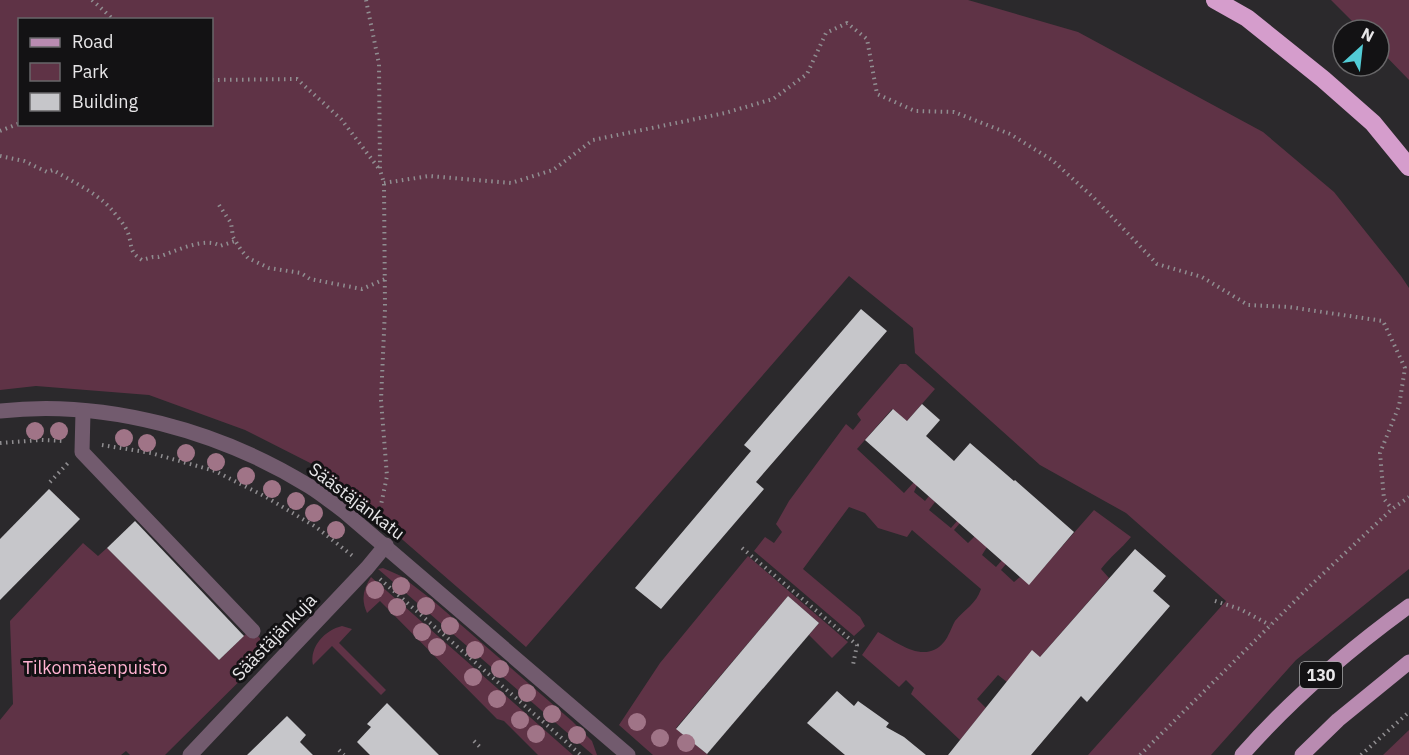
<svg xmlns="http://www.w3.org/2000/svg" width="1409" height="755" viewBox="0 0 1409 755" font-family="'IBM Plex Sans',sans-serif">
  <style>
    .green { fill: #5f3346; fill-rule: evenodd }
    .building { fill: #c6c6ca }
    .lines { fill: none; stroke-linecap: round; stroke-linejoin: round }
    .path { stroke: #908e91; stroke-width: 4; stroke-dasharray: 1.5 4.5; stroke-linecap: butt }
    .minor { stroke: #725b6e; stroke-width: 15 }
    .major { stroke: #b98bb1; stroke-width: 15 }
    .highway { stroke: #d59dcc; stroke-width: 18 }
    .tree { fill: #a07487 }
    .labels { text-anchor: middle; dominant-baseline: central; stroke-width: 6; stroke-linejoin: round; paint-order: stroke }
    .shield { fill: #131214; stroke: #a7a6a8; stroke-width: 1.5 }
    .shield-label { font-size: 16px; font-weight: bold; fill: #e7e6e8 }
    .street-label { font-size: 18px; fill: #e7e6e8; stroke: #131214 }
    .park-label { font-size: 18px; fill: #ffb2d1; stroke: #131214 }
  </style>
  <rect width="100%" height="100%" fill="#2b292c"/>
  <g class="green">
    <path d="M0,0H968L1078,32L1263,132L1334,192L1401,276L1409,288V569L1296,660L1211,755H1088L1226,601L1126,513L1040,465L915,353L913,328L849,276L526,647L320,468L245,430L149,395L36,386L0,390ZM20,20H212V124H20Z"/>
    <polygon points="1331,0 1409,0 1409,80 1379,49 1379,30 1361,30"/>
    <path d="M900,364H906L935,389L907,421L892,409L857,449L904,493L914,482L917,485L914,492L925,501L929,496L935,502L929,510L951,528L957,521L960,523L954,530L968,543L975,536L987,547L982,555L996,567L1002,560L1006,564L1001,570L1014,582L1020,577L1029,584L1094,510L1131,537C1121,549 1110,557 1101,569L1109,578L1040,657L1007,682L998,675L977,699L986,708L960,740L911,694L914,688L906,680L899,687L862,655L878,632C898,643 925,665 944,642C949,636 951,628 955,621C965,609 976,604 981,589L912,530L907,537L878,528L865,513L849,507L803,569L860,617L865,626L854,636L754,551L765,537L774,543L782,532L776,524L789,501L846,424L853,430L861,420L857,414Z"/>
    <polygon points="83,543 98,556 107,548 219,660 249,631 253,631 271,650 165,755 130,755 126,751 121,755 0,755 0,720 13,704 10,621"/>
    <polygon points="748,556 848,642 832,658 809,635 819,623 788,596 676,728 708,755 653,755 619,725 660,663"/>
    <polygon points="383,568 401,576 431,599 572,721 592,741 597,755 593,755 378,569"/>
    <path d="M371,577L573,755H538L504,721L497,719L380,601L367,613C361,600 363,589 371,577Z"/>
    <path d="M342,626L352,629L339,643L386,690L381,695L332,646L313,665C309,647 325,630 342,626Z"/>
    <polygon points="1409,730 1409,755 1383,755"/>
  </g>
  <g class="building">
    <polygon points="861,309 887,331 756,482 764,489 661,609 635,588 751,451 744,445"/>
    <polygon points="922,404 940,420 926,436 954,461 970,443 1014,481 1015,480 1074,532 1029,585 865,440 893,409 907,421"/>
    <polygon points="49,489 80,519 0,600 0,539"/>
    <polygon points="135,521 244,636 219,660 107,548"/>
    <polygon points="1135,549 1166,576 1153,591 1170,606 1087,702 1081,696 1031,755 948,755 1032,650 1040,657"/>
    <polygon points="788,596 819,623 707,754 676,729"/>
    <polygon points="837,691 854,706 858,701 889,723 886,727 904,737 926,755 845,755 807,723"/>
    <polygon points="387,703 439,755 370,755 357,742 371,727 367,724"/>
    <polygon points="287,716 306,735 300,742 313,755 247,755"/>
  </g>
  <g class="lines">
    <g class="path">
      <polyline points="92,0 114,20"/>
      <polyline points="366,0 379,64 380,170 384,183 385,309 381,400 387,476 381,505 377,515"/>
      <polyline points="212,80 297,79 341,119 380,170"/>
      <polyline points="0,131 20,123"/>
      <path d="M0,156L24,161L47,172L53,170C73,182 96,192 112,210C117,216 125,225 128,233C133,247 128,251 142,260L153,257H158C174,252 205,236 220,246L235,241"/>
      <polyline points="384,183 429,176 511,183 553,170 593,140 725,113 773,99 807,74 826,33 847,23 867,39 877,94 915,111 954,112 1010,134 1052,160 1094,198 1157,264 1202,277 1248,305 1289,307 1383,321 1405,368 1399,406 1380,453 1384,499 1392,509"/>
      <polyline points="219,205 231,223 233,237 241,250 248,258 269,268 301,273 310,279 362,289 385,279"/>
      <polyline points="0,443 41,440 64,441"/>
      <polyline points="102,445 151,453 215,471 266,497 316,527 354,557"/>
      <polyline points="50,482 68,463"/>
      <polyline points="742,548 857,645 853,665"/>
      <polyline points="380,579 581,755"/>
      <polyline points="1215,601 1240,609 1270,625"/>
      <polyline points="474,741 480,747"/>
      <polyline points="339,750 344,755"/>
      <polyline points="1140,755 1311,585 1392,509 1409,497"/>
      <polyline points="1361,755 1409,712"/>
    </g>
    <g class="minor">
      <path d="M0,411C105,399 220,431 309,486C322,494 334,504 346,513L628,755"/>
      <polyline points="83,412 82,452 253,631"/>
      <polyline points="190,755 367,568 386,545"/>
    </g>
    <g class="major">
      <path d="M1242,755C1293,697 1347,651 1409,606"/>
      <polyline points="1302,755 1338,720 1409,662"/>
    </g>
    <polyline class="highway" points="1215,0 1247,18 1323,79 1373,123 1409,167"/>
  </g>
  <g class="tree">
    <circle cx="35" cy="431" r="9"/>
    <circle cx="59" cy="431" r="9"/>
    <circle cx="124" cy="438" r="9"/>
    <circle cx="147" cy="443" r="9"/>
    <circle cx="186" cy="453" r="9"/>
    <circle cx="216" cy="462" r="9"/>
    <circle cx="246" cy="476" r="9"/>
    <circle cx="272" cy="489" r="9"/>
    <circle cx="296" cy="501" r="9"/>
    <circle cx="314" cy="513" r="9"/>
    <circle cx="336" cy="530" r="9"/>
    <circle cx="401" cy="586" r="9"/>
    <circle cx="375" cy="590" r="9"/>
    <circle cx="426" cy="606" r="9"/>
    <circle cx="397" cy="607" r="9"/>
    <circle cx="450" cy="626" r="9"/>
    <circle cx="422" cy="632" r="9"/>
    <circle cx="437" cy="647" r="9"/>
    <circle cx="475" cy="650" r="9"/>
    <circle cx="500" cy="669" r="9"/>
    <circle cx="473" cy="677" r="9"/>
    <circle cx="527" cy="693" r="9"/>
    <circle cx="497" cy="699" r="9"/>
    <circle cx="552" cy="714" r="9"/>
    <circle cx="520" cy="720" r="9"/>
    <circle cx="637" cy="722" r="9"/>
    <circle cx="536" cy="734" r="9"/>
    <circle cx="577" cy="735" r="9"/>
    <circle cx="660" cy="738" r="9"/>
    <circle cx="686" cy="743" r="9"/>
  </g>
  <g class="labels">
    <rect class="shield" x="1300" y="662" width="42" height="26" rx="4.5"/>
    <g class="shield-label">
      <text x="1321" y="675">130</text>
    </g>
    <g class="street-label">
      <text transform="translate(357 501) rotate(37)">Säästäjänkatu</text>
      <text transform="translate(274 637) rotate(-46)">Säästäjänkuja</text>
    </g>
    <g class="park-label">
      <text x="95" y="667">Tilkonmäenpuisto</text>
    </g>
  </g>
  <rect x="18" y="18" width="195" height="108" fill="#131214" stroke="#686769" stroke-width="1.5"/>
  <rect x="30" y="38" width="30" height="9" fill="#b98bb1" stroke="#686769" stroke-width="1.5"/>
  <text x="72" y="48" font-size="18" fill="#e7e6e8">Road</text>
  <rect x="30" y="63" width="30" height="18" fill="#5f3346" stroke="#686769" stroke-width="1.5"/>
  <text x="72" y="78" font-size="18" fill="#e7e6e8">Park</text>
  <rect x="30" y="93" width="30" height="18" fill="#c6c6ca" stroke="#686769" stroke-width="1.5"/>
  <text x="72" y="108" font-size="18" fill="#e7e6e8">Building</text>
  <g transform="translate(1361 48) rotate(27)"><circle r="28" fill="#131214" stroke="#686769" stroke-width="1.5"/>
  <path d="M0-4.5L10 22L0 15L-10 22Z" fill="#52ccd6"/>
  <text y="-9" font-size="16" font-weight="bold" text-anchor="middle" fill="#e7e6e8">N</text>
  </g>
</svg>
